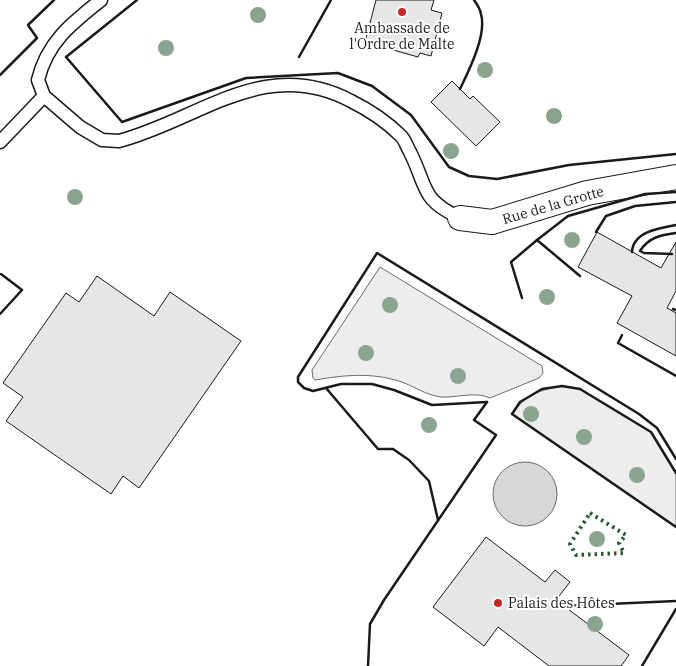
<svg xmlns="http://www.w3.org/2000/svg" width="676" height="666" viewBox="0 0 676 666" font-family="'IBM Plex Serif',serif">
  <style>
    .green { fill: #ededed; stroke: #6a6a6a }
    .water { fill: #d7d7d7; stroke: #6a6a6a }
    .building { fill: #e6e6e6; stroke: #1a1a1a }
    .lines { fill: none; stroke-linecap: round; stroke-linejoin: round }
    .lane-casing { stroke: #1a1a1a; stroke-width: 15 }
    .street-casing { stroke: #1a1a1a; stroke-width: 26 }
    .lane { stroke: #fff; stroke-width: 12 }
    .street { stroke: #fff; stroke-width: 24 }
    .hedge { stroke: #2b5a34; stroke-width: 4; stroke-dasharray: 2.5 4; stroke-linecap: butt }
    .wall { stroke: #1a1a1a; stroke-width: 2.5 }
    .tree { fill: #8aa48f }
    .poi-dot { fill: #c62828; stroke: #fff; stroke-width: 2 }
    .labels { text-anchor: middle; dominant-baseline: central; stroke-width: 4; stroke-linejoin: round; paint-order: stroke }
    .poi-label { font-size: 14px; fill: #1a1a1a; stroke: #fff }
    .street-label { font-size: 14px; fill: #1a1a1a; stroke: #fff }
  </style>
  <rect width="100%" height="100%" fill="#fff"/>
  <g class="green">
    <path d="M380,267L542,366L543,373L539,378L490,398C475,391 457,398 441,397C426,395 415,387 402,382C372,372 345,375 315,380L313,378L312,370Z"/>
    <path d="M562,386L580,389L651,432L676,473V527L512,414C525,395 539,390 562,386Z"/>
  </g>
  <circle class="water" cx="525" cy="494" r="32"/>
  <g class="building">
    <polygon points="376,0 434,0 431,10 442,13 431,56 420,53 418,57 365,42"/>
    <polygon points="452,81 470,99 473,96 500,122 476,146 431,102"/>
    <polygon points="597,232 661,268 676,242 676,291 667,308 676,313 676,356 617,323 632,296 578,267"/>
    <polygon points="97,276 154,316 170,292 241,341 139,488 123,476 111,494 6,421 23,397 3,383 66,293 79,302"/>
    <polygon points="486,537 545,582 555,570 570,582 556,600 629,655 621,666 549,666 498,627 484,646 433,607"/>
  </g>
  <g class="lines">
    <defs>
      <g id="lane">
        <path d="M101,0C72,23 47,42 38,80L44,96L80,127L102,140L119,141C199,120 265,55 351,101C369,110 387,122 401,136C405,140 407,147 410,152C428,188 420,199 460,218"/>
        <polyline points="0,142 44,96"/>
      </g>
      <polyline id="street" points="460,218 492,222 587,193 676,177"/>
    </defs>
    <use href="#lane" class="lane-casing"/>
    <use href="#street" class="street-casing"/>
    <use href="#lane" class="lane"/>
    <use href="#street" class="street"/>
    <polygon class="hedge" points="590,513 626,535 619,543 624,553 576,555 570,544"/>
    <g class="wall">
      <polyline points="137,0 66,57 122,122 246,78 338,73 372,86 411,115 449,167 469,176 497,179 569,165 676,154"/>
      <polyline points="299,57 331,0"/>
      <polyline points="0,75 37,38 28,25 54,0"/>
      <path d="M460,89C469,70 487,35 481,14C480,9 477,4 474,0"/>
      <polyline points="596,232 606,216 635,206 676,202"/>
      <path d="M632,252C633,232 659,228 676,225"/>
      <path d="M672,254L644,253L640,251C649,237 661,235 676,233"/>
      <polyline points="580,276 537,240 568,216 645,194 676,192"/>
      <polyline points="522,298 511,262 537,240"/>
      <polyline points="673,309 676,310"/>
      <polyline points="0,314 22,290 1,274"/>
      <polyline points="622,335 618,343 676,376"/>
      <polyline points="326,388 378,449 393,449 409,460 429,481 438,520"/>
      <polyline points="487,402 432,405 394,390 372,384 341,384 313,391 304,388 298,382 298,377 377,253 639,414 657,428 676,459"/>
      <polyline points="676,473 651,432 580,389 562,386 542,389 520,402 512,414 676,527"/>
      <polyline points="564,606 676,601"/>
      <polyline points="368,666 370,624 384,600 496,435 474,420 487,402"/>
      <polyline points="642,666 676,609"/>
    </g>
  </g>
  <g class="tree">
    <circle cx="258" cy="15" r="8"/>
    <circle cx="166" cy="48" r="8"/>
    <circle cx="485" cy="70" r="8"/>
    <circle cx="554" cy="116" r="8"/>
    <circle cx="451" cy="151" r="8"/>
    <circle cx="75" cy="197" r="8"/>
    <circle cx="572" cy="240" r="8"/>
    <circle cx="547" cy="297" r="8"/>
    <circle cx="390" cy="305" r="8"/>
    <circle cx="366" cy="353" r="8"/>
    <circle cx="458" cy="376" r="8"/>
    <circle cx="531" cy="414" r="8"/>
    <circle cx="429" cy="425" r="8"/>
    <circle cx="584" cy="437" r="8"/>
    <circle cx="637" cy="475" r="8"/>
    <circle cx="597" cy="539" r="8"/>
    <circle cx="595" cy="624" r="8"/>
  </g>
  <g class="poi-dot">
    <circle cx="402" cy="12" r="5"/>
    <circle cx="498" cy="603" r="5"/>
  </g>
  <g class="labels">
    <g class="poi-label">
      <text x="402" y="28">Ambassade de<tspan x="402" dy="16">l'Ordre de Malte</tspan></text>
      <text x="508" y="603" text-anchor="start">Palais des Hôtes</text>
    </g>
    <g class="street-label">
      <text transform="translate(553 205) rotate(-16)">Rue de la Grotte</text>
    </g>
  </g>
</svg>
